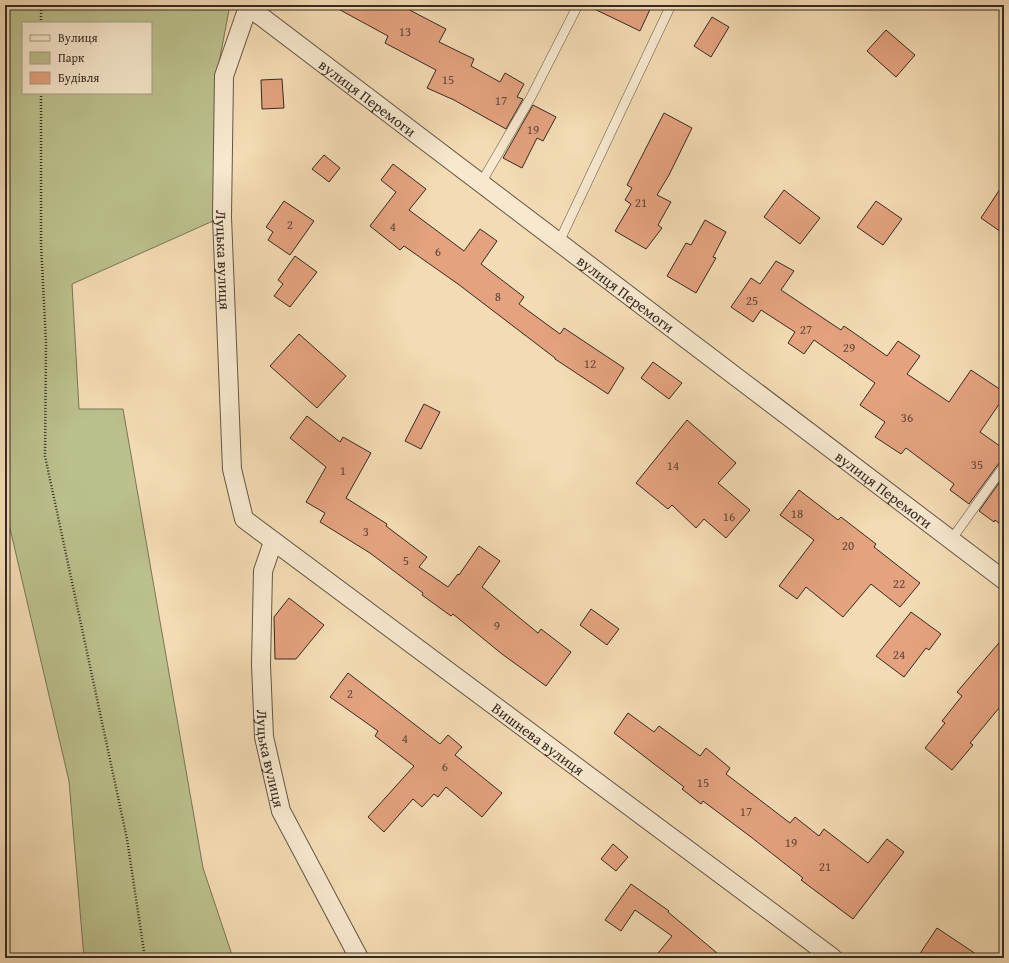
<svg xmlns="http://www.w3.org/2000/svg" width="1009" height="963" viewBox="0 0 1009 963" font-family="'Gentium Book Plus',serif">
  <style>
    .green { fill: #bbc08c; stroke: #787657; fill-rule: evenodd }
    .building { fill: #e4a27f; stroke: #352b22 }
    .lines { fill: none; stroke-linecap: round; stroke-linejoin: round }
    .lane-casing { stroke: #645746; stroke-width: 10 }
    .street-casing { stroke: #645746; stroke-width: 20 }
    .path { stroke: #352b22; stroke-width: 2.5; stroke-dasharray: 1 2; stroke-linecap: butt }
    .lane { stroke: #f7e8ce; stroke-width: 9 }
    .street { stroke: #f7e8ce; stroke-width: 18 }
    .labels { text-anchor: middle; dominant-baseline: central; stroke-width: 4; stroke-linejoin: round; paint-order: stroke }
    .number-label { font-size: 13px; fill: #614939 }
    .street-label { font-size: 15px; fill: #352b22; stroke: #f7e8ce }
  </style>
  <rect width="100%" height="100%" fill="#f3dbb3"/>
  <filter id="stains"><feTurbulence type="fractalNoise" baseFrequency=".005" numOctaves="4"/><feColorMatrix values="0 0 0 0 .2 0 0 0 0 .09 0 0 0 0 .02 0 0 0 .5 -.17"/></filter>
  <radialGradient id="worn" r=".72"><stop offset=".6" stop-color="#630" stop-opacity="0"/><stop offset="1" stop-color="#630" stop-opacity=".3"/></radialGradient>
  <path class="green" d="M5,5H230L217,73L213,221L72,284L79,409H123L203,868L233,958H84L69,781L5,507ZM23,23H151V93H23Z"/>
  <g class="building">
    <polygon points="331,5 400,5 446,29 439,42 474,59 471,66 500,82 505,73 524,84 517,97 523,99 506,129 454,100 427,88 436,70 385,43 388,36"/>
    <polygon points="586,5 652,5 640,31"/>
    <polygon points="712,17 729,27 711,57 694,46"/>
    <polygon points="886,30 915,55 896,77 867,51"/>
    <polygon points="282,79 284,108 262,109 261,80"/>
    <polygon points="533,105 556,117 543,141 537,138 522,168 503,158"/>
    <polygon points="664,113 692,128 669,175 657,195 671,202 658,225 662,228 646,249 615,231 631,204 625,200 632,188 627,185"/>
    <polygon points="324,155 340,168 329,182 312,169"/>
    <polygon points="393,164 426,189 409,210 464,251 480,229 497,241 481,264 524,297 519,304 560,334 564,328 624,368 608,394 555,359 555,358 458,284 404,246 400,250 370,226 396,192 381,180"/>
    <polygon points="1004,183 1004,234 981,218"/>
    <polygon points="784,190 820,218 800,244 764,217"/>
    <polygon points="284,201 314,221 290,255 268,240 273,232 266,227"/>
    <polygon points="876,201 902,219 883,245 857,227"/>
    <polygon points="705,220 726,232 713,257 716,258 696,293 667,276 686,243 691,245"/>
    <polygon points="295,256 317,272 290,307 274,296 283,284 278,280"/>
    <polygon points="776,261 794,271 781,290 841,330 844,326 887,356 898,341 920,356 907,374 949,402 971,370 1004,392 1004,397 980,432 1004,449 1004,460 999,463 969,504 950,490 954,484 906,448 901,454 875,437 885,422 860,405 875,383 814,340 804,354 788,343 795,332 761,310 753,322 731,307 751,278 760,284"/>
    <polygon points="299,334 346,376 317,408 270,366"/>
    <polygon points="653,362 682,383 669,399 641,378"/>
    <polygon points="424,404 440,412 421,449 405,441"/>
    <polygon points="307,416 340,442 343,437 371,453 346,498 387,524 386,526 427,557 419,567 448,587 458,574 459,575 479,546 500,561 482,587 538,633 541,629 571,652 546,686 502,654 453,614 451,616 422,595 423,593 370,553 320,522 325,513 306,502 326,467 290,438"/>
    <polygon points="687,420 736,463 718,483 750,510 726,538 704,519 696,528 672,505 668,509 636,483"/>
    <polygon points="1004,476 1004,527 995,520 994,522 979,511"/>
    <polygon points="799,490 838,520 841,517 876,544 874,547 920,583 900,607 871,584 843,617 806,587 797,599 779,586 814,540 780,515"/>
    <polygon points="289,598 324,625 296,659 275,659 274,617"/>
    <polygon points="591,609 619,629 607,645 580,625"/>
    <polygon points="911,612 941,634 929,650 926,648 904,677 876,656"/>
    <polygon points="1004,637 1004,702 970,743 973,745 952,770 925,748 945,723 942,721 962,696 957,692"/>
    <polygon points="348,673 440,744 448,735 462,747 455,755 502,793 482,817 446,787 438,797 434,794 422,807 413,799 384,832 368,817 414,766 375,736 378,731 330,697"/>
    <polygon points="628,713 654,732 659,726 700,756 706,748 730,768 726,774 790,823 795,817 819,836 824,829 868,863 887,839 904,852 853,919 801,880 803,878 751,837 703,801 701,804 682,789 684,787 614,733"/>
    <polygon points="613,844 628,857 616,871 601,859"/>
    <polygon points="631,884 669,911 668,912 723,958 654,958 672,936 635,910 621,931 605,920"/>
    <polygon points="937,928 982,958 917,958"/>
  </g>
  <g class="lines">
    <defs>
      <g id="lane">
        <polyline points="481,183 531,97 578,5"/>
        <polyline points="559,242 671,5"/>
        <polyline points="951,540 1004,466"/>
      </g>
      <g id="street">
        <path id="s1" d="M246,5L1004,580"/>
        <path id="s2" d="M248,7L224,76L222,217L232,469L244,519L833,958"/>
        <path id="s3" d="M273,542L263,571L261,665L264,737L281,811L359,958"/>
      </g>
    </defs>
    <use href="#lane" class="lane-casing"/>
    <use href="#street" class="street-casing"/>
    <g class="path">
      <polyline points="41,23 41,5"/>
      <polyline points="41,93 41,244 46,343 45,456 127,839 145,958"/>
    </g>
    <use href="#lane" class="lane"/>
    <use href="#street" class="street"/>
  </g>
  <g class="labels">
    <g class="number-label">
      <text x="405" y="31">13</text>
      <text x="448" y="79">15</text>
      <text x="501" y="100">17</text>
      <text x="533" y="129">19</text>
      <text x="641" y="202">21</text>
      <text x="290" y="224">2</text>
      <text x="393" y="226">4</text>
      <text x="438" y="251">6</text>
      <text x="498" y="296">8</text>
      <text x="752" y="300">25</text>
      <text x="806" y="329">27</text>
      <text x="849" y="347">29</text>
      <text x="590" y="363">12</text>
      <text x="907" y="417">36</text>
      <text x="977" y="464">35</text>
      <text x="673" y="465">14</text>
      <text x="343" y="470">1</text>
      <text x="797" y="513">18</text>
      <text x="729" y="516">16</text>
      <text x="366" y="531">3</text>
      <text x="848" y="545">20</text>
      <text x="406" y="560">5</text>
      <text x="899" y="583">22</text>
      <text x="497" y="625">9</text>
      <text x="899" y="654">24</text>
      <text x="350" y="693">2</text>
      <text x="405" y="738">4</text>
      <text x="445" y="766">6</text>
      <text x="703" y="782">15</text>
      <text x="746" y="811">17</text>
      <text x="791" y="842">19</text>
      <text x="825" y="866">21</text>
    </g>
    <g class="street-label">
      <text stroke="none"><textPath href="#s1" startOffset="153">вулиця Перемоги</textPath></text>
      <text stroke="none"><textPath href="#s2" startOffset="257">Луцька вулиця</textPath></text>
      <text stroke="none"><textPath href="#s1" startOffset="477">вулиця Перемоги</textPath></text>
      <text stroke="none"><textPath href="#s1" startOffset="801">вулиця Перемоги</textPath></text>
      <text stroke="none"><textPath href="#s2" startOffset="885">Вишнева вулиця</textPath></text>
      <text stroke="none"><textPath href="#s3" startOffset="219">Луцька вулиця</textPath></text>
    </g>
  </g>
  <rect width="1009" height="963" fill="none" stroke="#f3dbb3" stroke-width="20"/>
  <rect x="6" y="6" width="997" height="951" fill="none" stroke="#352b22" stroke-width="2"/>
  <rect x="10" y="10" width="989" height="943" fill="none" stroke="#352b22"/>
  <rect x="22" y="22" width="130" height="72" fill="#f7e8ce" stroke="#a99c89"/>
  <rect x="30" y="35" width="20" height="6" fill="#f7e8ce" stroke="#a99c89"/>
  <text x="58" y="42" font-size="12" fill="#352b22">Вулиця</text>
  <rect x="30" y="52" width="20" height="12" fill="#bbc08c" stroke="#a99c89"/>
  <text x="58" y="62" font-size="12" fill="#352b22">Парк</text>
  <rect x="30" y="72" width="20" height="12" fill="#e4a27f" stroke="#a99c89"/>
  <text x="58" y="82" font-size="12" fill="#352b22">Будівля</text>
  <rect width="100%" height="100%" filter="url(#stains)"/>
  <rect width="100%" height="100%" fill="url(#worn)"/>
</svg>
